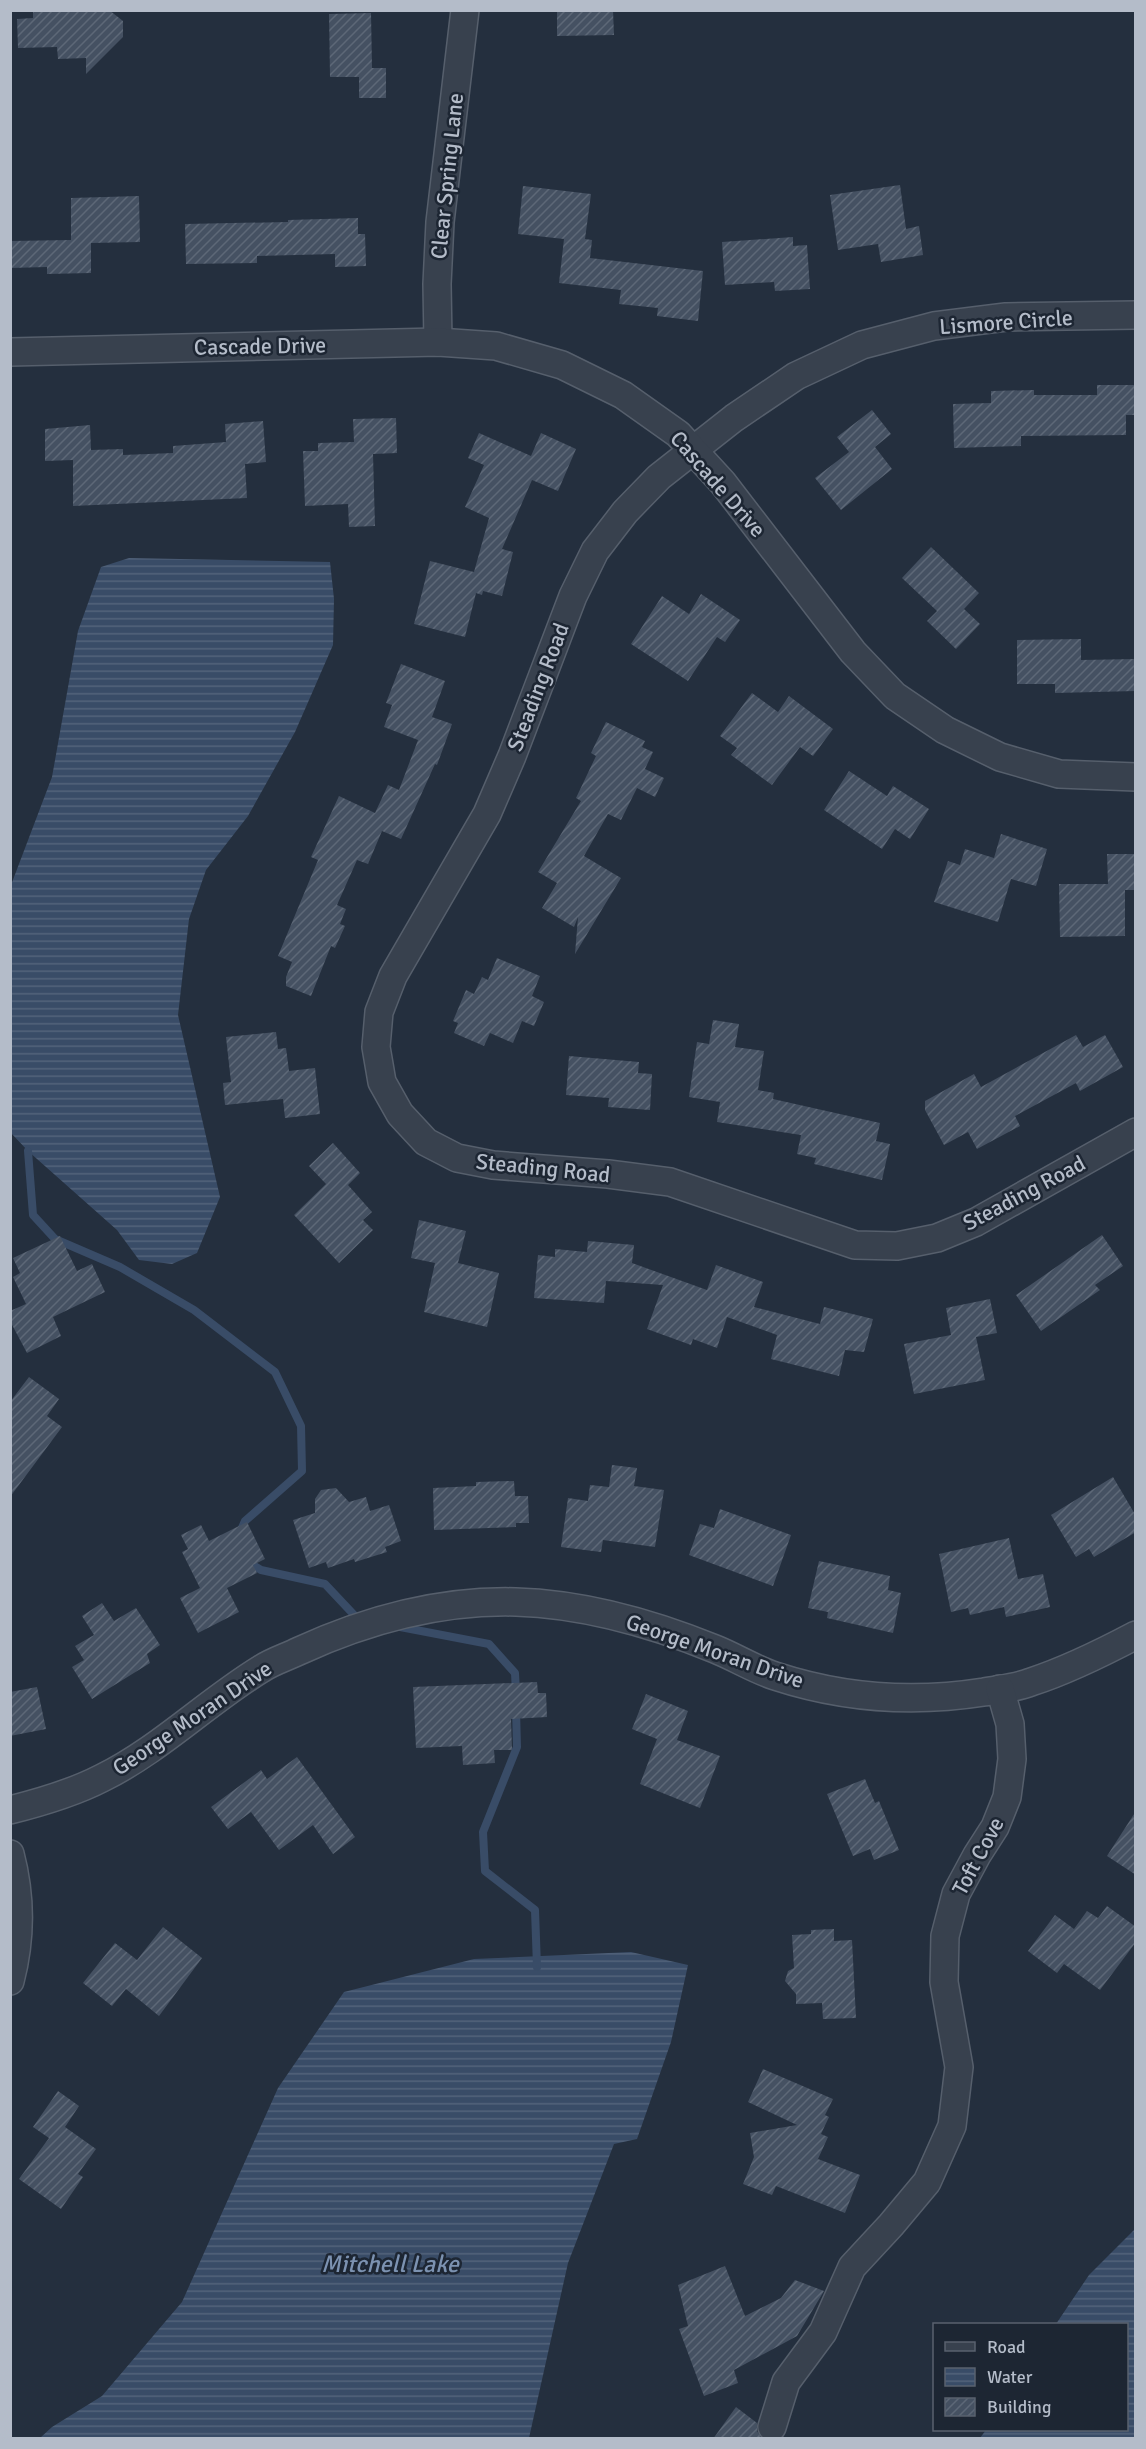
<svg xmlns="http://www.w3.org/2000/svg" width="1146" height="2449" viewBox="0 0 1146 2449" font-family="Signika,sans-serif">
  <style>
    .water { fill: url(#water-rules) }
    .lines { fill: none; stroke-linecap: round; stroke-linejoin: round }
    .stream { stroke: #394c67; stroke-width: 8 }
    .building { fill: url(#building-hatch) }
    .minor-casing { stroke: #565f6c; stroke-width: 30 }
    .minor { stroke: #38414e; stroke-width: 27 }
    .labels { text-anchor: middle; dominant-baseline: central; stroke-width: 5; stroke-linejoin: round; paint-order: stroke }
    .street-label { font-size: 22px; fill: #b4bcc9; stroke: #1d2633 }
    .water-label { font-size: 24px; font-style: italic; fill: #7c92b1; stroke: #1d2633 }
  </style>
  <defs>
    <pattern id="water-rules" width="6" height="5" patternUnits="userSpaceOnUse" patternTransform="scale(1.5)"><rect width="6" height="5" fill="#394c67"/><path d="M0 2.5h6" fill="none" stroke="#53647b"/></pattern>
    <pattern id="building-hatch" width="6" height="6" patternUnits="userSpaceOnUse" patternTransform="scale(1.5)"><rect width="6" height="6" fill="#455162"/><path d="M-1 1l2-2M0 6l6-6M5 7l2-2" fill="none" stroke="#5d6877"/></pattern>
  </defs>
  <rect width="100%" height="100%" fill="#242f3e"/>
  <g class="water">
    <polygon points="129,558 330,562 334,599 333,645 295,732 248,816 206,870 189,919 178,1015 220,1197 197,1253 172,1264 139,1260 117,1230 28,1151 11,1133 11,885 52,777 78,631 101,567"/>
    <polygon points="631,1952 688,1965 671,2042 637,2139 614,2144 568,2263 529,2438 40,2438 52,2427 102,2396 182,2302 278,2088 344,1992 474,1959"/>
    <polygon points="1135,2229 1135,2438 980,2438 986,2430 1126,2430 1126,2324 1056,2324 1089,2275"/>
  </g>
  <g class="lines">
    <g class="stream">
      <polyline points="28,1151 33,1215 55,1239 120,1267 194,1310 275,1372 301,1426 302,1471 245,1521 240,1532"/>
      <polyline points="245,1560 261,1570 325,1584 356,1617 362,1619"/>
      <polyline points="395,1626 489,1644 515,1673 516,1693"/>
      <polyline points="516,1709 517,1747 483,1832 485,1871 535,1910 537,1967"/>
    </g>
  </g>
  <g class="building">
    <polygon points="33,10 109,10 123,21 123,37 86,74 86,58 58,59 57,47 18,48 17,19 33,18"/>
    <polygon points="557,10 613,10 614,35 557,36"/>
    <polygon points="371,13 372,68 386,68 386,98 359,98 359,77 330,77 329,14"/>
    <polygon points="900,185 906,229 919,226 923,255 881,262 878,244 838,250 830,195"/>
    <polygon points="523,186 591,194 585,239 592,240 590,258 703,271 698,321 657,316 658,308 619,304 621,290 559,283 564,239 518,234"/>
    <polygon points="139,196 140,242 91,243 91,273 47,274 47,267 10,268 10,241 71,240 71,198"/>
    <polygon points="358,218 358,234 365,234 366,266 335,267 335,254 257,256 257,263 186,264 185,224 288,222 288,220"/>
    <polygon points="793,237 793,246 807,245 810,289 775,291 774,282 725,285 722,242"/>
    <polygon points="1097,385 1136,385 1136,415 1126,415 1126,435 1021,436 1021,446 954,448 953,404 991,403 991,391 1034,390 1034,395 1097,395"/>
    <polygon points="872,410 891,434 875,447 892,469 841,510 815,478 849,452 837,437"/>
    <polygon points="396,418 397,453 373,454 375,526 349,527 348,504 305,506 303,451 318,451 318,443 354,442 353,419"/>
    <polygon points="263,421 266,462 245,464 247,498 73,506 73,460 45,461 45,429 90,425 91,450 123,449 123,455 173,453 173,446 226,442 225,424"/>
    <polygon points="479,433 531,456 541,433 576,449 558,491 532,480 502,549 513,552 502,596 483,591 482,595 476,593 465,637 414,624 430,561 474,572 489,518 465,507 484,465 468,458"/>
    <polygon points="931,547 979,593 964,609 980,624 956,649 927,621 937,611 902,578"/>
    <polygon points="701,594 740,620 725,642 717,637 688,681 631,644 662,596 689,614"/>
    <polygon points="1081,639 1081,660 1136,659 1136,691 1055,693 1055,684 1017,684 1017,640"/>
    <polygon points="401,664 445,681 432,717 452,724 437,765 435,764 401,839 382,831 368,864 357,860 337,905 346,909 340,924 345,926 335,948 331,946 311,996 286,986 286,977 292,962 278,956 318,860 311,857 339,796 375,813 388,785 399,790 418,740 384,727 392,705 386,703"/>
    <polygon points="752,693 778,712 789,696 833,729 813,756 800,747 772,785 731,755 737,748 720,736"/>
    <polygon points="606,722 645,741 642,747 653,752 645,769 664,778 655,797 637,788 621,820 608,814 584,856 621,878 575,954 578,917 574,927 542,908 557,883 538,872 581,801 576,798 596,756 591,753"/>
    <polygon points="849,771 887,796 893,786 929,809 910,839 895,829 882,849 824,810"/>
    <polygon points="1001,834 1047,849 1036,886 1011,879 998,922 934,902 948,861 960,865 965,849 994,858"/>
    <polygon points="1107,854 1136,854 1136,890 1125,890 1125,936 1060,937 1059,884 1108,884"/>
    <polygon points="497,958 540,976 532,996 544,1002 534,1026 522,1021 513,1043 490,1033 484,1046 454,1033 458,1023 453,1021 466,990 474,994 482,977 488,980"/>
    <polygon points="713,1020 739,1024 735,1047 764,1051 758,1090 774,1093 773,1099 880,1123 876,1141 890,1144 882,1180 814,1164 816,1158 797,1154 801,1135 717,1122 720,1102 689,1097 697,1042 709,1044"/>
    <polygon points="276,1032 278,1049 286,1048 289,1071 315,1068 320,1114 285,1118 283,1099 225,1105 223,1083 231,1082 226,1037"/>
    <polygon points="1076,1035 1083,1047 1105,1035 1123,1067 1080,1091 1076,1083 1015,1116 1020,1126 977,1149 968,1132 944,1145 925,1110 925,1101 974,1074 981,1087"/>
    <polygon points="569,1056 639,1062 638,1073 652,1074 650,1110 608,1107 609,1098 566,1095"/>
    <polygon points="333,1143 360,1173 348,1185 372,1212 363,1220 373,1230 339,1263 294,1215 326,1184 309,1166"/>
    <polygon points="419,1220 466,1231 458,1263 499,1273 487,1327 424,1312 435,1263 411,1258"/>
    <polygon points="1102,1235 1123,1266 1095,1285 1100,1290 1041,1331 1016,1295"/>
    <polygon points="60,1236 77,1271 92,1264 105,1292 53,1317 61,1336 27,1353 10,1321 10,1311 26,1304 13,1277 20,1273 13,1258"/>
    <polygon points="588,1241 634,1245 632,1263 707,1290 716,1265 763,1282 754,1307 820,1324 824,1307 873,1319 864,1352 845,1350 839,1376 771,1359 777,1335 727,1317 717,1348 693,1339 691,1345 647,1329 663,1285 606,1281 604,1303 534,1298 538,1255 555,1257 555,1249 587,1252"/>
    <polygon points="990,1299 997,1333 976,1337 985,1380 914,1394 904,1344 951,1335 946,1308"/>
    <polygon points="29,1377 59,1399 47,1416 62,1427 10,1497 10,1402"/>
    <polygon points="612,1465 637,1468 634,1486 664,1490 655,1547 603,1540 601,1552 561,1547 568,1498 588,1501 590,1485 609,1487"/>
    <polygon points="1113,1477 1136,1516 1136,1532 1094,1557 1089,1549 1076,1557 1051,1515"/>
    <polygon points="514,1481 515,1496 528,1496 529,1523 516,1523 516,1527 434,1530 433,1488 476,1486 476,1482"/>
    <polygon points="336,1488 349,1502 366,1497 370,1511 389,1505 401,1541 385,1547 387,1552 355,1562 354,1559 328,1568 326,1562 309,1568 293,1520 315,1513 315,1499 321,1490"/>
    <polygon points="720,1509 791,1535 773,1586 689,1555 700,1524 714,1528"/>
    <polygon points="247,1522 265,1559 253,1565 257,1573 227,1588 239,1612 198,1633 180,1598 200,1588 182,1552 188,1549 181,1535 201,1525 209,1541"/>
    <polygon points="1009,1538 1018,1579 1043,1574 1050,1607 1006,1617 1004,1607 970,1615 968,1608 951,1612 939,1554"/>
    <polygon points="819,1561 890,1576 888,1590 901,1593 893,1633 827,1618 828,1612 808,1608"/>
    <polygon points="102,1603 114,1621 136,1608 160,1645 147,1654 150,1663 92,1699 72,1667 84,1660 75,1646 94,1635 82,1616"/>
    <polygon points="537,1682 538,1693 546,1693 547,1717 511,1719 512,1750 494,1750 495,1763 463,1765 462,1746 416,1748 413,1687"/>
    <polygon points="37,1687 46,1729 10,1736 10,1692"/>
    <polygon points="646,1694 688,1711 677,1740 720,1756 700,1808 640,1784 657,1739 632,1729"/>
    <polygon points="297,1757 355,1837 333,1854 313,1825 279,1850 251,1812 228,1829 211,1807 261,1770 267,1779"/>
    <polygon points="865,1779 875,1803 879,1801 899,1850 874,1860 870,1849 853,1856 827,1794"/>
    <polygon points="1136,1811 1136,1875 1107,1856"/>
    <polygon points="1107,1906 1136,1927 1136,1942 1100,1990 1064,1964 1057,1973 1028,1951 1055,1915 1074,1929 1087,1911 1098,1918"/>
    <polygon points="163,1927 202,1958 159,2016 126,1989 112,2006 83,1983 115,1943 137,1960"/>
    <polygon points="834,1929 834,1941 852,1940 856,2018 823,2019 822,2003 796,2004 796,1994 785,1981 788,1971 794,1968 792,1935 811,1934 811,1930"/>
    <polygon points="763,2069 833,2099 825,2115 829,2117 821,2134 828,2137 818,2159 860,2175 845,2213 776,2186 772,2195 743,2184 754,2157 750,2133 797,2125 748,2102"/>
    <polygon points="58,2091 79,2106 65,2127 96,2149 78,2174 83,2177 61,2209 19,2179 49,2138 33,2127"/>
    <polygon points="725,2266 745,2316 781,2298 795,2280 824,2291 797,2336 734,2370 738,2383 704,2396 679,2329 688,2326 678,2285"/>
    <polygon points="736,2407 757,2423 757,2431 762,2439 713,2439"/>
  </g>
  <g class="lines">
    <defs>
      <g id="minor">
        <polyline points="1136,315 1006,317 934,326 862,345 796,376 734,418 659,477 625,512 595,551 573,596 512,756 487,814 393,976 379,1012 376,1047 382,1082 400,1114 426,1142 457,1158 493,1165 608,1174 670,1182 855,1245 897,1246 937,1238 976,1222 1136,1132"/>
        <polyline points="438,342 437,284 440,222 465,10"/>
        <polyline points="10,352 438,342 496,346 562,365 623,395 678,434 723,483 853,652 895,696 945,730 1000,757 1059,774 1136,777"/>
        <path d="M10,1810C42,1802 73,1793 102,1778C159,1750 207,1702 261,1669C273,1661 287,1657 299,1651C367,1620 441,1600 516,1602C584,1604 651,1623 715,1649C735,1657 754,1669 775,1676C842,1698 914,1703 984,1692C1000,1689 1016,1688 1031,1682C1068,1670 1102,1653 1136,1635"/>
        <path d="M10,1854C21,1896 21,1939 10,1981"/>
        <polyline points="772,2427 786,2382 823,2332 852,2267 891,2225 927,2182 952,2126 959,2067 944,1982 945,1936 956,1894 977,1855 995,1827 1007,1797 1012,1759 1010,1724 1000,1689"/>
      </g>
    </defs>
    <use href="#minor" class="minor-casing"/>
    <use href="#minor" class="minor"/>
  </g>
  <g class="labels">
    <g class="street-label">
      <text transform="translate(447 176) rotate(-84)">Clear Spring Lane</text>
      <text transform="translate(1006 322) rotate(-4)">Lismore Circle</text>
      <text transform="translate(260 346) rotate(-1)">Cascade Drive</text>
      <text transform="translate(718 484) rotate(49)">Cascade Drive</text>
      <text transform="translate(538 687) rotate(-69)">Steading Road</text>
      <text transform="translate(543 1168) rotate(6)">Steading Road</text>
      <text transform="translate(1024 1193) rotate(-28)">Steading Road</text>
      <text transform="translate(715 1651) rotate(19)">George Moran Drive</text>
      <text transform="translate(192 1718) rotate(-34)">George Moran Drive</text>
      <text transform="translate(978 1856) rotate(-62)">Toft Cove</text>
    </g>
    <g class="water-label">
      <text x="390" y="2264">Mitchell Lake</text>
    </g>
  </g>
  <rect width="1146" height="2449" fill="none" stroke="#b4bcc9" stroke-width="24"/>
  <rect x="933" y="2323" width="195" height="108" fill="#1d2633" stroke="#59626f" stroke-width="1.5"/>
  <rect x="945" y="2342" width="30" height="9" fill="#38414e" stroke="#59626f" stroke-width="1.5"/>
  <text x="987" y="2353" font-size="18" fill="#b4bcc9">Road</text>
  <rect x="945" y="2368" width="30" height="18" fill="url(#water-rules)" stroke="#59626f" stroke-width="1.5"/>
  <text x="987" y="2383" font-size="18" fill="#b4bcc9">Water</text>
  <rect x="945" y="2398" width="30" height="18" fill="url(#building-hatch)" stroke="#59626f" stroke-width="1.5"/>
  <text x="987" y="2413" font-size="18" fill="#b4bcc9">Building</text>
</svg>
